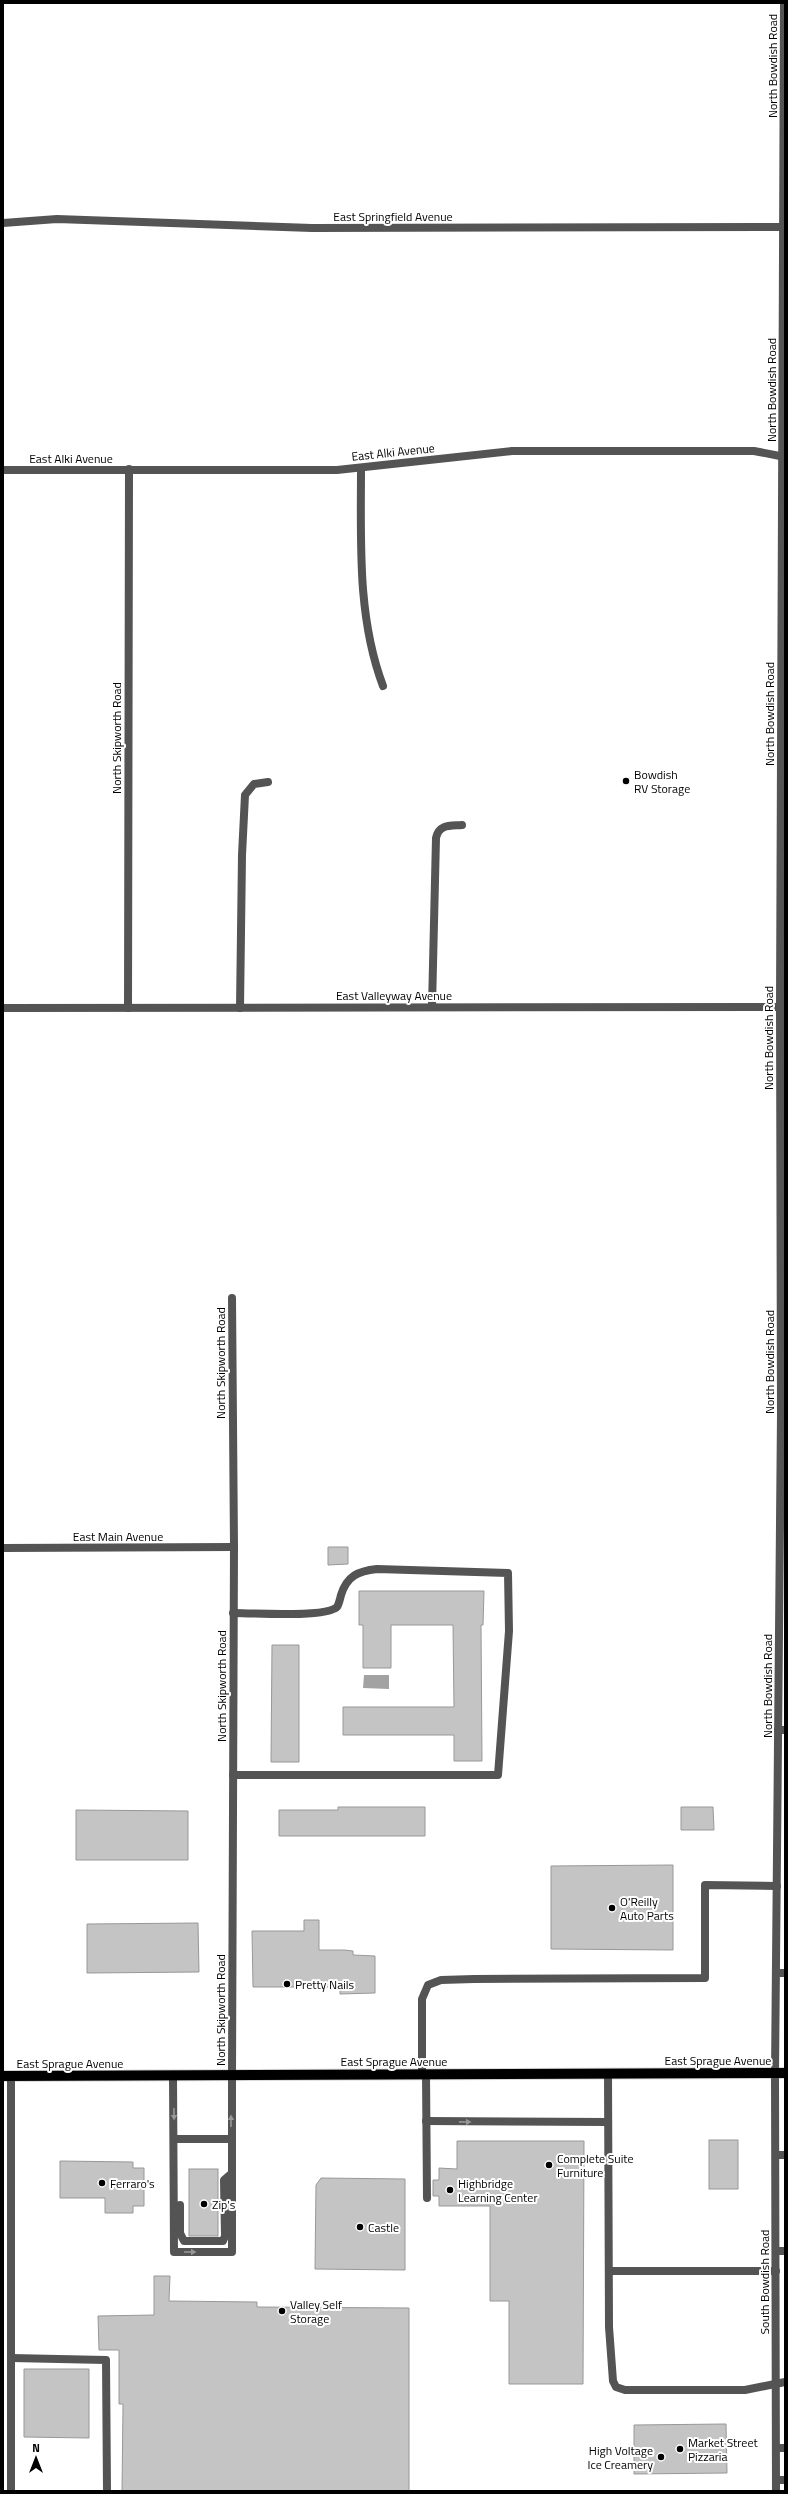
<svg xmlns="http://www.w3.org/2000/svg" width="788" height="2494" viewBox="0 0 788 2494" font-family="'Titillium Web',sans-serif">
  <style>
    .water { fill: #a2a2a2 }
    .building { fill: #c4c4c4; stroke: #989898 }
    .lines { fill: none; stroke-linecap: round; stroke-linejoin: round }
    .primary-casing { stroke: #dbdbdb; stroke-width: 12 }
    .service { stroke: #545454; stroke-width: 8 }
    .minor { stroke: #545454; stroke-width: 8 }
    .tertiary { stroke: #545454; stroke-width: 8 }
    .primary { stroke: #000; stroke-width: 10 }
    .oneway { fill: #989898 }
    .poi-dot { fill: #000; stroke: #fff; stroke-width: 1.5 }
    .labels { text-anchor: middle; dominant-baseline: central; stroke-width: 4; stroke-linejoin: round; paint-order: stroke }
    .street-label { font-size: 12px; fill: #000; stroke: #fff }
    .poi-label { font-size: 12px; fill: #000; stroke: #fff; text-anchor: start }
  </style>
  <rect width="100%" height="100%" fill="#fff"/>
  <polygon class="water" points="389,1675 389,1689 363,1688 364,1675"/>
  <g class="building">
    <polygon points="328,1547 348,1547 348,1564 328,1565"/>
    <polygon points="359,1591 484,1591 483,1625 481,1625 482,1761 454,1761 454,1735 343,1735 343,1707 454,1707 453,1625 391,1625 391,1668 363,1668 363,1625 359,1625"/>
    <polygon points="272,1645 299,1645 299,1762 271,1762"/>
    <polygon points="338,1807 425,1807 425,1836 279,1836 279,1810 338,1810"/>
    <polygon points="681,1807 713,1807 714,1830 681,1830"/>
    <polygon points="76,1810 188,1811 188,1860 76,1860"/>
    <polygon points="673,1865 673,1950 551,1949 551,1866"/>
    <polygon points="304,1920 319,1920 319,1950 344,1950 353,1951 353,1955 375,1956 375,1993 340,1994 340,1987 253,1987 252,1931 304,1931"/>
    <polygon points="198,1923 199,1972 87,1973 87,1924"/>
    <rect x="709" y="2140" width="29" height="49"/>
    <polygon points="457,2141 584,2141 583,2384 509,2384 509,2301 490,2301 490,2206 439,2206 439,2196 433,2196 433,2180 439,2180 439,2168 457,2169"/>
    <polygon points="60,2161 133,2162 133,2168 144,2168 144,2206 133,2206 133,2213 105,2213 105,2198 60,2198"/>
    <rect x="189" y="2169" width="29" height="67"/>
    <polygon points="321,2178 405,2179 405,2270 315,2269 316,2185"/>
    <polygon points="154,2276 170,2276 169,2301 257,2302 257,2307 409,2308 409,2491 122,2491 123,2404 119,2404 119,2350 99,2350 98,2316 154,2315"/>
    <polygon points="24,2369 89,2369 89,2438 24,2437"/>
    <polygon points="726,2424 727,2473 634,2474 634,2425"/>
  </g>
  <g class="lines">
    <defs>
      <polyline id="primary" points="3,2076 785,2073"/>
    </defs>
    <use href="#primary" class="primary-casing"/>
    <g class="service">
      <path d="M361,468C361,541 357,617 383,686"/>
      <path d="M432,1007L436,838C439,824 450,826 462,825"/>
      <polyline points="240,1008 242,855 245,795 254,784 268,782"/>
      <path d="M233,1775H498L509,1631L508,1573L377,1569C358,1571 347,1576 341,1595C340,1599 339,1604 337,1607C326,1618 251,1613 233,1613"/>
      <polyline points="776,1973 785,1973"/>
      <polyline points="422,2074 422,1999 428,1985 441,1980 474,1979 705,1978 705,1885 777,1886"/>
      <polyline points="426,2074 427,2198"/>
      <polyline points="608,2074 609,2327 613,2381 616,2387 625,2390 745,2390 785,2382"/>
      <polyline points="173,2075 174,2252 232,2252 232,2075"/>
      <polyline points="426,2121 608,2122"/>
      <polyline points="174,2139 231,2139"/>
      <polyline points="776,2155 785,2155"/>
      <polyline points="180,2205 180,2233 184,2241 223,2241 225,2236 224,2180 231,2174"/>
      <polyline points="776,2251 785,2251"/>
      <polyline points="609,2271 776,2271"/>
      <polyline points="11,2358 106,2360 107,2491"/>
      <polyline points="776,2448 785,2448"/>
      <polyline points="776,2480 785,2480"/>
      <polyline points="11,2491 11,2076"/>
    </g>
    <g class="minor">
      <polyline points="3,223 57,219 312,228 783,227"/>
      <polyline points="3,470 337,470 512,451 754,451 785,457"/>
      <polyline points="3,1008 785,1007"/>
      <polyline points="128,1008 129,469"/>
      <polyline points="232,1298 234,1547 232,2075"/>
      <polyline points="3,1548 234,1547"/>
      <polyline points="778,1730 785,1730"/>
    </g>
    <polyline class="tertiary" points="776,2491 775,2073 781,1414 780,1007 784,3"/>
    <use href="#primary" class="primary"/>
  </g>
  <defs><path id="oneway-solid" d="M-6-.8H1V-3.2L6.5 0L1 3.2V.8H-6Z"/></defs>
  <g class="oneway">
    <use href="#oneway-solid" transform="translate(174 2114) rotate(89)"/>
    <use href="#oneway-solid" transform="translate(231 2121) rotate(-90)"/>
    <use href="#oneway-solid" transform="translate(465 2122) rotate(1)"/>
    <use href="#oneway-solid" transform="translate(190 2252)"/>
  </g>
  <g class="poi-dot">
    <circle cx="626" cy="781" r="4"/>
    <circle cx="612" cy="1908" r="4"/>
    <circle cx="287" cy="1984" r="4"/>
    <circle cx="549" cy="2165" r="4"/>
    <circle cx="102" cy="2183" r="4"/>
    <circle cx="450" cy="2190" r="4"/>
    <circle cx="204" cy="2204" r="4"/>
    <circle cx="360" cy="2227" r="4"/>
    <circle cx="282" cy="2311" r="4"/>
    <circle cx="680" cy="2449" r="4"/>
    <circle cx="661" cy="2457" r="4"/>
  </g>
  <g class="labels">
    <g class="street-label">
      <text transform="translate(772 66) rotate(-90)">North Bowdish Road</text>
      <text x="393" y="216">East Springfield Avenue</text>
      <text transform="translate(771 390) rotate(-90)">North Bowdish Road</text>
      <text transform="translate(393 452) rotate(-6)">East Alki Avenue</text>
      <text x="71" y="458">East Alki Avenue</text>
      <text transform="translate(769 714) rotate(-90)">North Bowdish Road</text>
      <text transform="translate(116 738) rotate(-90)">North Skipworth Road</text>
      <text x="394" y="995">East Valleyway Avenue</text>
      <text transform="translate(768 1038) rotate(-90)">North Bowdish Road</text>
      <text transform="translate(769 1362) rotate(-90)">North Bowdish Road</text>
      <text transform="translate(220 1363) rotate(-90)">North Skipworth Road</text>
      <text x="118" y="1536">East Main Avenue</text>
      <text transform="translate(221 1686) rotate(-90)">North Skipworth Road</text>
      <text transform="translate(767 1686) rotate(-90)">North Bowdish Road</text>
      <text transform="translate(220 2010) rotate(-90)">North Skipworth Road</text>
      <text x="718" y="2060">East Sprague Avenue</text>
      <text x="394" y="2061">East Sprague Avenue</text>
      <text x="70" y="2063">East Sprague Avenue</text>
      <text transform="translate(764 2282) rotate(-90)">South Bowdish Road</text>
    </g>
    <g class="poi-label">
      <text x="634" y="774">Bowdish<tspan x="634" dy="14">RV Storage</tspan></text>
      <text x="620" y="1901">O'Reilly<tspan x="620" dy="14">Auto Parts</tspan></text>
      <text x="295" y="1984">Pretty Nails</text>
      <text x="557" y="2158">Complete Suite<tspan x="557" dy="14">Furniture</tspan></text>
      <text x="110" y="2183">Ferraro's</text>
      <text x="458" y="2183">Highbridge<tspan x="458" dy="14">Learning Center</tspan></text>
      <text x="212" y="2204">Zip's</text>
      <text x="368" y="2227">Castle</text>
      <text x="290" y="2304">Valley Self<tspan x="290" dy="14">Storage</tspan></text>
      <text x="688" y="2442">Market Street<tspan x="688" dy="14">Pizzaria</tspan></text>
      <text x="653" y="2450" text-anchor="end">High Voltage<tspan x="653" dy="14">Ice Creamery</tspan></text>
    </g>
  </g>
  <rect width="788" height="2494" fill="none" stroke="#000000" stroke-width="8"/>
  <g transform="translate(36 2458)" stroke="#ffffff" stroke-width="3" paint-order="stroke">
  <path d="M0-3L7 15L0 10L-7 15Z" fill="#000000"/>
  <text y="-6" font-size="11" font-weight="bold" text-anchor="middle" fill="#000000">N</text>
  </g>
</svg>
